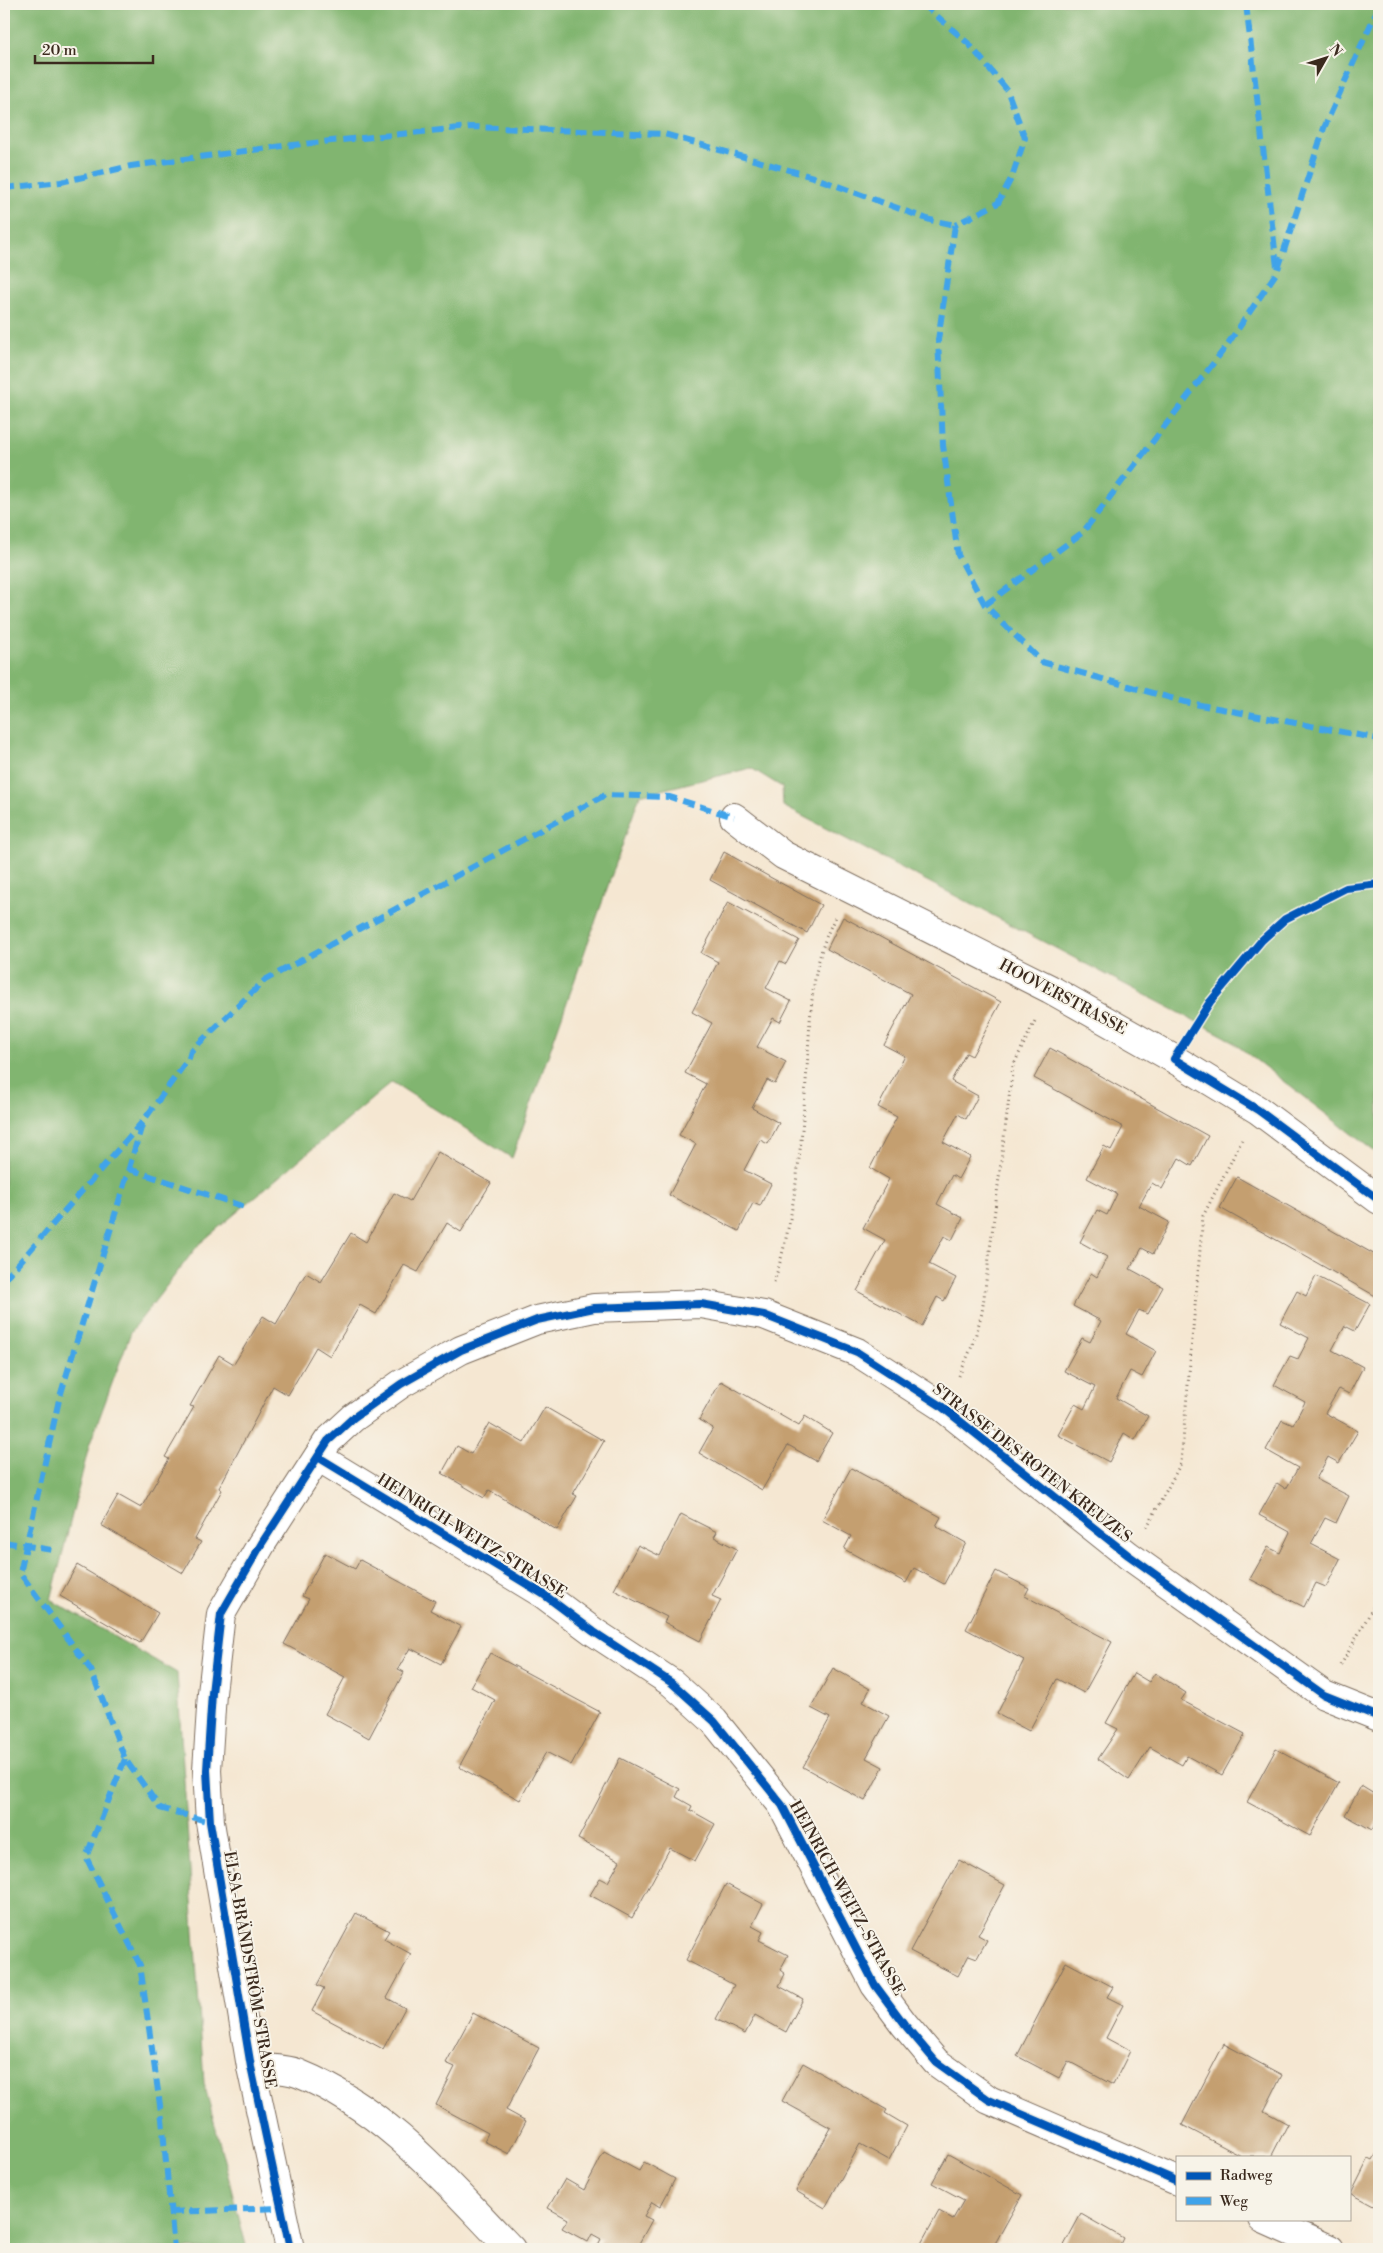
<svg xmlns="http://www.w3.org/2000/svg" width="1383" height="2253" viewBox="0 0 1383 2253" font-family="'Libre Bodoni',serif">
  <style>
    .forest { fill: #81b570; stroke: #5e7047 }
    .building { fill: #c49f6f }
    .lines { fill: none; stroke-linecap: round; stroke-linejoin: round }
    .minor-casing { stroke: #7c6c5d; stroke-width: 30 }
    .path { stroke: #7c6c5d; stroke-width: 3; stroke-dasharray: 1 4; stroke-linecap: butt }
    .minor { stroke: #fff; stroke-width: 28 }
    .quiet { stroke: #3fa3ea; stroke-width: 6; stroke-dasharray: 12 6; stroke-linecap: butt }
    .cycleway-casing { stroke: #f7f3e8; stroke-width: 11 }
    .cycleway { stroke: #0057b8; stroke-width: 8 }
    .labels { text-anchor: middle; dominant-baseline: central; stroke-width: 4; stroke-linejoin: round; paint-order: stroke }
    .street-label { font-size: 16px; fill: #3b2a1e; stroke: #f7f3e8 }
  </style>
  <rect width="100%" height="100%" fill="#f7f3e8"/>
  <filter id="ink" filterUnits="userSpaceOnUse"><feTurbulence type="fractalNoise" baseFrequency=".02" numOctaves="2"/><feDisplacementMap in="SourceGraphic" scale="10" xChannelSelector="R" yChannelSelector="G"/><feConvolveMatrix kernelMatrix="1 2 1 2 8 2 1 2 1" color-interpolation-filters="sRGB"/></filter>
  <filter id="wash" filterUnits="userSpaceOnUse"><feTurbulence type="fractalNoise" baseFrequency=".0096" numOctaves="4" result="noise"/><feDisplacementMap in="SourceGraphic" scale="20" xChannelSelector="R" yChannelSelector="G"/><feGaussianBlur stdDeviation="1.12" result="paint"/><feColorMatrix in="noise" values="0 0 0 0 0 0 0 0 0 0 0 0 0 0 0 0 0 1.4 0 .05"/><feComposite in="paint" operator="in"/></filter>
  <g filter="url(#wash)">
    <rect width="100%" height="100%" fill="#f5e7d2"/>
    <polygon class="forest" points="4,4 1379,4 1379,1155 1226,1037 783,806 782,787 751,768 640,795 512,1158 392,1082 199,1244 131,1332 89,1446 51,1600 177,1673 204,2083 247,2249 4,2249"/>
    <g id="blocks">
      <g class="building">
        <polygon points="724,852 821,905 807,933 710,880"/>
        <polygon points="728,902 799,940 786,964 780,961 766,988 791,1001 780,1022 773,1018 757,1047 786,1062 775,1084 767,1080 752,1108 779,1123 768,1144 760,1140 744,1170 771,1184 760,1206 753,1203 739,1231 669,1195 696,1144 679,1135 706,1084 685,1073 712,1023 692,1012 718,962 701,953"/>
        <polygon points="843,917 1001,1002 972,1056 966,1053 951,1081 978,1096 966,1119 958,1114 943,1142 970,1157 958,1179 952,1175 937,1204 963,1218 952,1240 944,1236 929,1264 956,1278 944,1301 937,1297 922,1326 857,1291 885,1240 863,1228 889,1179 870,1168 897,1117 878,1107 905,1056 884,1045 911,994 827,949"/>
        <polygon points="1050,1048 1208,1136 1192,1166 1179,1158 1162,1189 1152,1183 1139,1206 1169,1222 1153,1254 1142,1248 1130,1269 1163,1287 1148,1314 1139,1310 1126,1334 1156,1351 1142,1377 1130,1371 1116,1398 1148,1416 1135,1440 1124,1433 1109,1462 1058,1435 1075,1404 1084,1409 1095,1387 1064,1371 1082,1338 1090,1342 1101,1321 1073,1306 1091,1273 1097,1277 1107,1257 1080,1242 1097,1210 1107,1215 1117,1194 1087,1178 1104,1146 1111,1150 1123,1127 1034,1078"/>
        <polygon points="438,1152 491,1183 461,1232 447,1223 418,1272 404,1265 376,1314 360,1305 330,1356 316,1347 288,1395 273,1386 219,1488 222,1490 195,1539 201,1542 183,1573 101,1525 118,1495 141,1508 169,1459 165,1457 194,1407 190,1406 219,1355 234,1364 263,1316 276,1324 306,1273 321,1282 351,1233 366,1242 394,1193 410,1201"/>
        <polygon points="1237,1177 1379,1257 1379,1298 1220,1208"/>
        <polygon points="1316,1276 1370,1304 1355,1331 1345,1326 1332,1350 1363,1367 1349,1394 1339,1389 1325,1413 1358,1431 1339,1463 1328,1457 1316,1479 1349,1496 1336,1523 1325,1518 1311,1544 1340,1559 1326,1587 1316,1583 1304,1607 1250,1579 1268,1547 1280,1553 1290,1532 1259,1515 1277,1483 1286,1489 1298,1468 1266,1450 1282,1420 1293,1425 1305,1402 1274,1385 1290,1356 1298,1359 1309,1338 1280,1323 1297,1291 1306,1296"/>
        <polygon points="721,1381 799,1426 805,1416 832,1433 816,1461 788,1445 762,1490 699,1453 713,1428 699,1420"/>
        <polygon points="545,1407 604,1441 573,1494 577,1496 557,1530 489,1490 484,1498 442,1473 457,1446 471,1454 489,1423 524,1443"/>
        <polygon points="851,1468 941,1517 936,1526 966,1543 944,1584 914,1568 906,1583 844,1549 851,1536 822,1520"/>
        <polygon points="681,1514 717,1532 714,1537 737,1549 712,1596 721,1600 700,1641 664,1622 667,1617 614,1590 638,1545 660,1556"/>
        <polygon points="325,1553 355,1569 360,1560 435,1601 430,1610 461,1627 441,1664 410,1648 398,1669 404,1672 369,1738 325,1714 345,1677 284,1644 309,1599 302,1596"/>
        <polygon points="77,1565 158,1613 140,1643 60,1596"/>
        <polygon points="996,1571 1029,1588 1025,1596 1112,1642 1084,1693 1057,1679 1029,1731 997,1714 1024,1660 966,1629"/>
        <polygon points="490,1653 600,1712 571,1765 546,1752 520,1800 459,1767 495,1700 471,1687"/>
        <polygon points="833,1668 870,1689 863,1702 889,1716 866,1758 883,1767 865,1801 803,1767 830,1718 811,1708"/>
        <polygon points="1134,1673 1149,1682 1155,1673 1186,1693 1181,1700 1245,1734 1222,1775 1187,1756 1182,1765 1150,1747 1129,1780 1098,1759 1118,1729 1106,1723"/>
        <polygon points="1276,1749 1339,1783 1310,1836 1247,1802"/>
        <polygon points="620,1758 680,1789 676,1797 692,1806 690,1810 715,1824 695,1861 670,1848 632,1918 590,1895 600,1878 608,1882 620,1861 578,1839"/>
        <polygon points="1361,1786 1379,1797 1379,1816 1372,1830 1345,1815"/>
        <polygon points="959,1860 1005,1885 978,1935 987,1940 977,1958 969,1955 958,1976 910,1951"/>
        <polygon points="726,1884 763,1904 752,1926 763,1932 759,1940 788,1955 780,1970 785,1974 779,1986 803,1999 786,2032 755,2015 745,2034 716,2019 734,1985 686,1960"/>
        <polygon points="356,1913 389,1931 384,1939 411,1954 387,1998 405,2008 383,2049 312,2011 324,1988 317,1985"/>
        <polygon points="1066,1962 1113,1987 1107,1997 1123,2005 1106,2038 1130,2051 1113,2085 1068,2061 1059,2078 1017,2056"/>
        <polygon points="473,2013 539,2048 506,2110 526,2121 509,2154 484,2141 488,2133 436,2105 455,2067 446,2063"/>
        <polygon points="1224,2044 1282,2075 1264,2111 1288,2124 1271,2157 1243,2157 1182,2125"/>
        <polygon points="803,2063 887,2110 885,2113 907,2126 889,2160 860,2144 825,2208 796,2191 831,2128 782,2101"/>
        <polygon points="1379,2149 1379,2209 1351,2194 1369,2158 1373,2160"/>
        <polygon points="604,2152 639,2171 644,2162 675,2179 660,2207 652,2202 644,2216 652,2220 636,2249 605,2249 598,2245 601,2239 592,2234 588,2242 562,2228 568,2219 548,2208 565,2179 584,2190"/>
        <polygon points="948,2154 1022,2195 992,2249 918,2249 939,2211 953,2219 964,2200 932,2183"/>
        <polygon points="1081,2214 1123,2238 1118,2249 1062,2249"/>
      </g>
    </g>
  </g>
  <g filter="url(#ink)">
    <use href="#blocks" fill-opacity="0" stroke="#7c6c5d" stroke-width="1"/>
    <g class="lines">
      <defs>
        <g id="minor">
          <polyline points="734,817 783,855 1050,989 1174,1059 1258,1110 1379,1200"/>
          <polyline points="318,1457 543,1594 594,1632 672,1683 714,1721 782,1805 875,1985 904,2024 936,2062 989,2100 1177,2181"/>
          <path d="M251,2067C266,2069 286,2068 300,2074C386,2109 448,2184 511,2249"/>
          <polyline points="1263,2219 1330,2249"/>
          <polyline points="290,2249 251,2067 210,1822 207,1770 212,1693 221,1614 262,1543 328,1441 353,1418 401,1384 461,1350 537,1320 594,1308 701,1304 764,1315 857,1352 941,1406 1128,1555 1324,1695 1379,1717"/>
        </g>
      </defs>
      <use href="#minor" class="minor-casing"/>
      <g class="path">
        <path d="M774,1282C795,1218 801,1148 806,1081C811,1026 808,968 835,918"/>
        <polyline points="959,1376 973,1344 982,1313 1013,1066 1035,1021"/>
        <polyline points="1147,1527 1181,1463 1203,1216 1242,1140"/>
        <polyline points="1341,1665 1374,1606 1379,1552"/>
      </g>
      <use href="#minor" class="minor"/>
      <g class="quiet">
        <polyline points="923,4 969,44 1007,90 1025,138 1012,177 998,203 955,225"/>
        <polyline points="1246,4 1277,267"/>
        <polyline points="4,188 61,182 131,166 283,146 470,127 664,134 813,177 930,220 955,225"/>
        <polyline points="955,225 938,340 943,445 958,555 985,605 1042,662 1185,702 1379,739"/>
        <polyline points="985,605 1083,532 1225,348 1277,272 1324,128 1379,6"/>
        <polyline points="142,1125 59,1400 20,1573 91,1670 125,1759 160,1808 210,1822"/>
        <polyline points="129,1169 245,1207"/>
        <polyline points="4,1280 144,1120 189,1058 191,1051 265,980 605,795 670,797 734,817"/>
        <polyline points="4,1542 52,1550"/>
        <polyline points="125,1759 86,1857 140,1965 162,2119 174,2249"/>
        <polyline points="171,2212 280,2208"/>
      </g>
      <defs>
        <g id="cycleway">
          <polyline points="1379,884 1346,888 1285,919 1262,940 1210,1002 1174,1059 1258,1110 1379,1200"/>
          <polyline points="318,1457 543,1594 594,1632 672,1683 714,1721 782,1805 875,1985 904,2024 936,2062 989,2100 1177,2181"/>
          <polyline points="290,2249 251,2067 210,1822 207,1770 212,1693 221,1614 262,1543 328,1441 353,1418 401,1384 461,1350 537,1320 594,1308 701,1304 764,1315 857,1352 941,1406 1128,1555 1324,1695 1379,1717"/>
        </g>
      </defs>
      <use href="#cycleway" class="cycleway-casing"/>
      <use href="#cycleway" class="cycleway"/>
    </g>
  </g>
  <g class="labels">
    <g class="street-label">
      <text transform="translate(1063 997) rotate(28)">HOOVERSTRASSE</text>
      <text transform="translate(1032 1463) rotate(38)">STRASSE DES ROTEN KREUZES</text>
      <text transform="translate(472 1536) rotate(32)">HEINRICH-WEITZ-STRASSE</text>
      <text transform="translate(847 1898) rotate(61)">HEINRICH-WEITZ-STRASSE</text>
      <text transform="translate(250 1970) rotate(80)">ELSA-BRÄNDSTRÖM-STRASSE</text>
    </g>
  </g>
  <rect width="1383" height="2253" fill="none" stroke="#f7f3e8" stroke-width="20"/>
  <rect x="1176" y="2156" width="175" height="65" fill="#f7f3e8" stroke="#aca397"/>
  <rect x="1186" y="2172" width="25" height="8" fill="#0057b8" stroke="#aca397"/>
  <text x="1220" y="2180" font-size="15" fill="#3b2a1e">Radweg</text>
  <rect x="1186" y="2197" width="25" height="8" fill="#3fa3ea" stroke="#aca397"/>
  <text x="1220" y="2206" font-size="15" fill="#3b2a1e">Weg</text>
  <g transform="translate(1326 58) rotate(51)" stroke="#f7f3e8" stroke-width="4" paint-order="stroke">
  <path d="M0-4L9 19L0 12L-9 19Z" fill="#3b2a1e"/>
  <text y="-8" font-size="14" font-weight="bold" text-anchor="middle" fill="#3b2a1e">N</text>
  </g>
  <path d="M35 55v8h118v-8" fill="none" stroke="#3b2a1e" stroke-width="2.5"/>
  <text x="42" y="55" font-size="15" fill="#3b2a1e" stroke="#f7f3e8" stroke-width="4" paint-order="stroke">20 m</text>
</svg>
